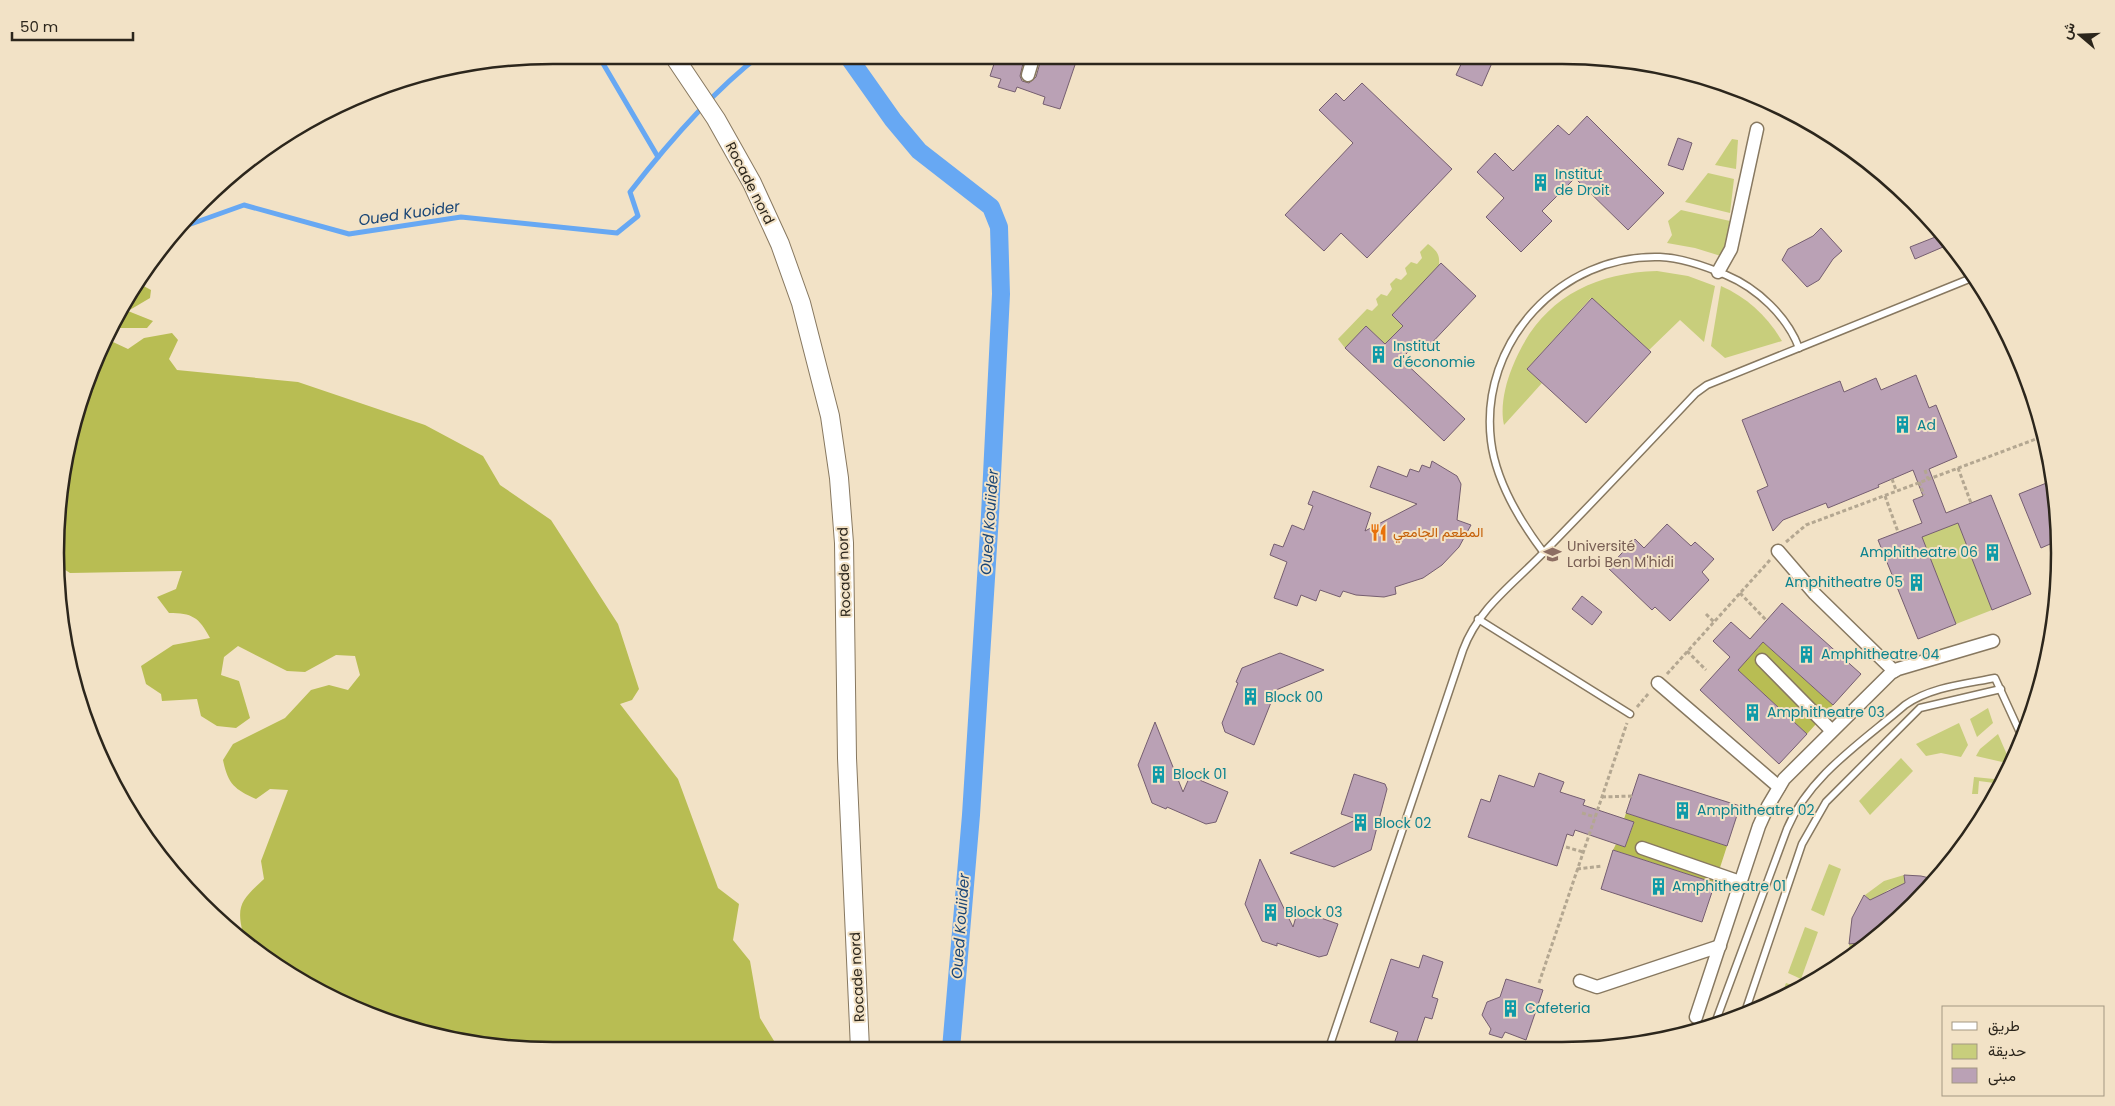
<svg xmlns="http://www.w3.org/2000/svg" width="2115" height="1106" viewBox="0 0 2115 1106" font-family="Poppins,Vazirmatn,sans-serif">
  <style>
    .green { fill: #c8ce7c }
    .forest { fill: #b8bd53 }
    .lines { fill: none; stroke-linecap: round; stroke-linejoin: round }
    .stream { stroke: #67a8f3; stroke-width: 5 }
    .canal { stroke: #67a8f3; stroke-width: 18 }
    .building { fill: #baa1b5; stroke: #755e70 }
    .lane-casing { stroke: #877860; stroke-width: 9 }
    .street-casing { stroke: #877860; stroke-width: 15 }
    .secondary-casing { stroke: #877860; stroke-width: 20 }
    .path { stroke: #b4a791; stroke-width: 3; stroke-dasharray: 4 2.5; stroke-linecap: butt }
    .lane { stroke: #fff; stroke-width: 6 }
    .street { stroke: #fff; stroke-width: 12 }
    .secondary { stroke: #fff; stroke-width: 18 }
    .labels { text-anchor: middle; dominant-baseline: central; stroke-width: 4; stroke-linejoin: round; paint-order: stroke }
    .culture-label { font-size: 14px; fill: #0d838f; stroke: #f2e2c6; text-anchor: start }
    .street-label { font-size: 14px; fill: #2c261c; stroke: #f2e2c6 }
    .food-label { font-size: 14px; fill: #c56008; stroke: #f2e2c6; text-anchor: start }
    .education-label { font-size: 14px; fill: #785e54; stroke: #f2e2c6; text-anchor: start }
    .water-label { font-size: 15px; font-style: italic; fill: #194575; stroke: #f2e2c6 }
    .rim { fill: none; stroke: #2c261c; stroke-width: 2.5 }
  </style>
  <rect width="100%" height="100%" fill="#f2e2c6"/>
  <g class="green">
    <polygon points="1732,139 1738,140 1736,169 1715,165"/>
    <polygon points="1708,173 1734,179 1730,213 1685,202"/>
    <polygon points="1681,210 1730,221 1724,257 1695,248 1667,243 1672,235 1668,221"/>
    <path d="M1428,244C1437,251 1440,254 1439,266L1392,315L1403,326L1385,344L1366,326L1345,348L1338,339L1367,309L1372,311L1378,305L1376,299L1381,294L1387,296L1392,289L1390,284L1396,278L1401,280L1407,274L1405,268L1411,262L1417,264L1422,258L1420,252Z"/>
    <path d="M1657,271L1688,276L1715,286L1704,342L1680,320L1649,350L1591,298L1527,369L1542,383L1504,425C1500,408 1505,385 1512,368C1537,303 1588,273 1657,271Z"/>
    <path d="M1721,286C1748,298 1767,316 1782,341L1725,358L1711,346Z"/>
    <polygon points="1953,510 1992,610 1956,624 1917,525 1922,523 1927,535 1950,526 1946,513"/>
    <polygon points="1988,708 1993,723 1977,737 1970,719"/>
    <polygon points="1959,723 1968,745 1961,757 1941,753 1926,756 1916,744"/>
    <polygon points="1998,734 2011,764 1976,756 1980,749"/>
    <polygon points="1901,758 1913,771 1870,815 1859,801"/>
    <polygon points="1974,777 2004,780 2002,784 1979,781 1978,794 1972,794"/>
    <polygon points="1829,864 1841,869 1824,916 1811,910"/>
    <polygon points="1904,875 1905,885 1888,890 1872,902 1865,895 1884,881"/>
    <polygon points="1805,927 1818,932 1801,979 1788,973"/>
    <polygon points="1859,943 1860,951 1851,956 1849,944"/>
    <polygon points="1786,983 1798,987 1781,996"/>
  </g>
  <g class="forest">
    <path d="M136,282L151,290L150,298L128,311L153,321L147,328H120L112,332L113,342L128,349L144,338L172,333L178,340L169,359L177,370L298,382L425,425L483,456L500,485L551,520L618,624L639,689L632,700L620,704L678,779L718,888L739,904L733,940L750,961L760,1018L779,1049L521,1050L424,1034L332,1000L250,948L238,938L243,933C235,904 244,898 264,879L261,861L288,790L270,789L256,799C234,789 228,784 223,760L233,744L285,718L311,690L329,685L348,690L360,675L355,656L336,655L305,672L287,671L238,646L224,657L221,675L239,681L250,718L236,728L217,726L201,716L197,699L162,701L161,694L146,684L141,666L173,645L210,638C199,617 192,613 169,613L157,597L176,589L182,571L70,573L56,564C56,496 67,426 93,363C104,335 122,309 136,282Z"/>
    <polygon points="1754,634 1833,705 1807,734 1727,660 1732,658 1741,666 1759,647 1750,639"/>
    <polygon points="1626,813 1727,846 1715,883 1613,850 1616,844 1625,847 1634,823 1624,819"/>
  </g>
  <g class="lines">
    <g class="stream">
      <polyline points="598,55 658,157"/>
      <path d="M174,230L244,205L349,234L461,217L617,233L638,216L630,192C668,143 711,93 760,55"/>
    </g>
    <polyline class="canal" points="847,55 893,120 919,151 991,207 999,227 1001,294 990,515 971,815 951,1049"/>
  </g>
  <g class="building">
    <polygon points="997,55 1025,55 1020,76 1022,81 1029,83 1036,77 1042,56 1078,56 1060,109 1043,104 1045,97 1017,87 1015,92 998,87 1001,79 990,76"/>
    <polygon points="1465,56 1495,56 1482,86 1456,75"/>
    <polygon points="1362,83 1452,169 1367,258 1341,233 1324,251 1285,215 1353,143 1319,110 1336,93 1344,101"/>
    <polygon points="1587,116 1664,193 1628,230 1575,178 1542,211 1552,221 1521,252 1486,217 1504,198 1477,172 1495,153 1513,171 1558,125 1569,135"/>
    <polygon points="1678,138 1692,143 1683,170 1668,165"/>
    <polygon points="1821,228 1842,251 1833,259 1819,280 1807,287 1782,260 1788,249 1813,236"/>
    <polygon points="1943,234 1950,244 1915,259 1910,247"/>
    <polygon points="1441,263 1476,296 1427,348 1419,341 1401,359 1465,419 1444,441 1345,348 1366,326 1385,344 1403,326 1392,315"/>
    <polygon points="1592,298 1651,352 1586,423 1527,369"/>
    <polygon points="1916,375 1929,408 1936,405 1957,457 1929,469 1946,513 1991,495 2031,594 1992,610 1958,523 1922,537 1956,624 1918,639 1878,540 1922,523 1913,500 1923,496 1913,470 1878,485 1879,487 1828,508 1826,503 1783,520 1773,531 1757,491 1768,486 1742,420 1840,381 1844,392 1876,378 1881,390"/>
    <polygon points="1432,461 1457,476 1461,484 1457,520 1471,525 1459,547 1442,565 1423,578 1395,587 1396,594 1384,597 1356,595 1343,591 1340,597 1320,590 1316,601 1301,595 1297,606 1274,598 1287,562 1270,555 1274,544 1283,547 1292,525 1304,530 1313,506 1308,504 1313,491 1371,513 1365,531 1417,504 1370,487 1378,466 1407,477 1410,469 1419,472 1422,465 1430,468"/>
    <polygon points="2054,480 2057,541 2041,548 2019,494"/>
    <polygon points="1667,524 1691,546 1695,542 1714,559 1702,572 1709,580 1670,621 1655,607 1652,610 1608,568 1635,539 1644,548"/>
    <polygon points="1582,596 1602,612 1592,625 1572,609"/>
    <polygon points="1782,603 1861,674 1833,705 1763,642 1738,670 1807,734 1779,764 1700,690 1730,657 1713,641 1731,622 1750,639"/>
    <polygon points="1280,653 1324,670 1276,690 1254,745 1225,732 1222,723 1238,683 1236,682 1242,668"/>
    <polygon points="1155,722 1183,792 1190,776 1228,792 1216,822 1206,824 1167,807 1166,809 1152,803 1138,765"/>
    <polygon points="1539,773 1564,782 1560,792 1585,800 1583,805 1634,822 1625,847 1575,830 1573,836 1567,834 1557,866 1468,837 1481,799 1490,802 1499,775 1534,787"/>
    <polygon points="1354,774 1385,784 1387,789 1371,850 1334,867 1290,853 1357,819 1341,814"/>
    <polygon points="1639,774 1740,806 1727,846 1626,813"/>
    <polygon points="1613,850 1715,883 1702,922 1601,889"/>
    <polygon points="1260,859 1293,927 1298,910 1338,924 1327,955 1319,957 1277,943 1277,946 1262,941 1245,904"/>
    <polygon points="1904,875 1921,876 1938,880 1865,948 1860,951 1858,943 1849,944 1852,918 1864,895 1870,900 1905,883"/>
    <polygon points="1423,955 1443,962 1432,997 1438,999 1432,1019 1425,1017 1415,1047 1404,1047 1394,1044 1398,1032 1370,1022 1391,959 1419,968"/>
    <polygon points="1506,979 1543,990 1526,1040 1505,1032 1502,1038 1489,1034 1491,1029 1482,1015 1487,1002 1500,997"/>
  </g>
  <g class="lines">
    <defs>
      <g id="lane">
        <path d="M1544,553C1519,520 1496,482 1491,441C1479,342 1561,254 1660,257C1683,258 1705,266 1726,275C1757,288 1787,316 1799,348"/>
        <polyline points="1478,619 1630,714"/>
        <polyline points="1744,1015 1802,844 1826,802 1920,708 2001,689"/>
        <path d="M1715,1023L1787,829C1809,776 1862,742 1905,705C1931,687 1965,684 1995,678L2022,737"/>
        <path d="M1329,1048L1463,650C1479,607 1515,583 1545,551C1596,499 1646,446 1696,393L1707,385L1974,277"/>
      </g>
      <g id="street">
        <polyline points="1028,75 1034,55"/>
        <polyline points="1718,272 1731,249 1757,129"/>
        <polyline points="1778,551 1815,594 1894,671"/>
        <polyline points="1762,660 1831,730"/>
        <polyline points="1658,683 1779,787"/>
        <polyline points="1642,848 1740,882"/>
        <polyline points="1580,981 1597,987 1720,946"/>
        <polyline points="1696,1017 1759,826 1768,806 1784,779 1891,673 1898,669 1993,641"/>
      </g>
      <polyline id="secondary" points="673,55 716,119 752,183 780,244 801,303 830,416 839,478 844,543 847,758 860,1049"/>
    </defs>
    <use href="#lane" class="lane-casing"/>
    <use href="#street" class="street-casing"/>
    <use href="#secondary" class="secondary-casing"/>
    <g class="path">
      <polyline points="1958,468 1971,503"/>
      <polyline points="1925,470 1928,479"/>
      <polyline points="1892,479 1896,490"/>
      <polyline points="1919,482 1924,495"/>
      <polyline points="1885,496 1898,532"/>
      <polyline points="1786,542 1806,525 2044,436"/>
      <polyline points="1740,593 1766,620"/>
      <polyline points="1706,614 1714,622"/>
      <polyline points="1687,651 1706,670"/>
      <polyline points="1667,674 1770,560"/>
      <polyline points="1637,707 1649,693"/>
      <polyline points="1602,797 1632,796"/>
      <polyline points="1582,813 1595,817"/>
      <polyline points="1566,847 1583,852"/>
      <polyline points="1577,869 1602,866"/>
      <polyline points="1539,983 1627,723"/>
    </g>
    <use href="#lane" class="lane"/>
    <use href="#street" class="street"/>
    <use href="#secondary" class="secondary"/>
  </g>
  <defs>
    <symbol id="building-bare" viewBox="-9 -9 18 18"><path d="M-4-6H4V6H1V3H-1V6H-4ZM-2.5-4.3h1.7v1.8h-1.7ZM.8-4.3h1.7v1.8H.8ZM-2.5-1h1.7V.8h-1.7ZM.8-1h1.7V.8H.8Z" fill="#0f9aa8" stroke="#f2e2c6" stroke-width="2.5" paint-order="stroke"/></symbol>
    <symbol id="restaurant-bare" viewBox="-9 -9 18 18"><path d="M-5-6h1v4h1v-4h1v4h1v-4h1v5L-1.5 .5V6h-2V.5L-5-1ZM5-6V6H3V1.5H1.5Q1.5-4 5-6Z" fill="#e8710a" stroke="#f2e2c6" stroke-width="2.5" paint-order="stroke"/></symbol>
    <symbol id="university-bare" viewBox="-9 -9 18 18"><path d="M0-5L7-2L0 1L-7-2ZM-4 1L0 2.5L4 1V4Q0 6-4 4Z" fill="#8d6e63" stroke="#f2e2c6" stroke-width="2.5" paint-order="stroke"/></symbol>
  </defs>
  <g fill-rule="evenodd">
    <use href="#building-bare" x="1528" y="170" width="25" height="25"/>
    <use href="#building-bare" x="1366" y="342" width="25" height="25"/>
    <use href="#building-bare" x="1890" y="412" width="25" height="25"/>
    <use href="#restaurant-bare" x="1366" y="520" width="25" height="25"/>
    <use href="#building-bare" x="1980" y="540" width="25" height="25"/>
    <use href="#university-bare" x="1540" y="542" width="25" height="25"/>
    <use href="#building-bare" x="1904" y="570" width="25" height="25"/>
    <use href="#building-bare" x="1794" y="642" width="25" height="25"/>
    <use href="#building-bare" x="1238" y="684" width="25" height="25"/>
    <use href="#building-bare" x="1740" y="700" width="25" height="25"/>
    <use href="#building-bare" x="1146" y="762" width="25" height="25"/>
    <use href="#building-bare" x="1670" y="798" width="25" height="25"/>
    <use href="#building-bare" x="1348" y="810" width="25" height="25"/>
    <use href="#building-bare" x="1646" y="874" width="25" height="25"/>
    <use href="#building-bare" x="1258" y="900" width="25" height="25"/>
    <use href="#building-bare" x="1498" y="996" width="25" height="25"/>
  </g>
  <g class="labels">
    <g class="culture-label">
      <text x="1555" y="174">Institut<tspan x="1555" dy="16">de Droit</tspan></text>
      <text x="1393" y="346">Institut<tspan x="1393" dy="16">d'économie</tspan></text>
      <text x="1917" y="425">Ad</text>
      <text x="1978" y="552" text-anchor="end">Amphitheatre 06</text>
      <text x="1903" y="582" text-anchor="end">Amphitheatre 05</text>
      <text x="1821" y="654">Amphitheatre 04</text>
      <text x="1265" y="697">Block 00</text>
      <text x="1767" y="712">Amphitheatre 03</text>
      <text x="1173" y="774">Block 01</text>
      <text x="1697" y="810">Amphitheatre 02</text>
      <text x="1374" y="823">Block 02</text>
      <text x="1672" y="886">Amphitheatre 01</text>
      <text x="1285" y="912">Block 03</text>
      <text x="1525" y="1008">Cafeteria</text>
    </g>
    <g class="street-label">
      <text transform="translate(750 183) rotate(63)">Rocade nord</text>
      <text transform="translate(844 572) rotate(-92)">Rocade nord</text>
      <text transform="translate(857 977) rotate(-93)">Rocade nord</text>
    </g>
    <g class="food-label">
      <text x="1393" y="532">المطعم الجامعي</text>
    </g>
    <g class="education-label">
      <text x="1567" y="546">Université<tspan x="1567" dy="16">Larbi Ben M'hidi</tspan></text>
    </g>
    <g class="water-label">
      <text transform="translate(409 213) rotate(-8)">Oued Kuoider</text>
      <text transform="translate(989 522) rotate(-86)">Oued Kouiider</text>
      <text transform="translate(960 926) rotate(-86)">Oued Kouiider</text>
    </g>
  </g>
  <path d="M0 0H2115V1106H0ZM553 64H1562A489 489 0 0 1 2051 553V553A489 489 0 0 1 1562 1042H553A489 489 0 0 1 64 553V553A489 489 0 0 1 553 64Z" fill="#f2e2c6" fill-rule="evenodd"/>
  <path class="rim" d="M553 64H1562A489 489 0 0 1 2051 553V553A489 489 0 0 1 1562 1042H553A489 489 0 0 1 64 553V553A489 489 0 0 1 553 64Z"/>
  <rect x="1942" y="1006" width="162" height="90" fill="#f2e2c6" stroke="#a39782"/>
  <rect x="1952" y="1022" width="25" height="8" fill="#ffffff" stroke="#a39782"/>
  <text x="1988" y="1031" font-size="15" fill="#2c261c">طريق</text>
  <rect x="1952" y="1044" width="25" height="15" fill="#c8ce7c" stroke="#a39782"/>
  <text x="1988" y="1056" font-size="15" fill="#2c261c">حديقة</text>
  <rect x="1952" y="1068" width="25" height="15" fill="#baa1b5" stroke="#a39782"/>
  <text x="1988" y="1081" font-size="15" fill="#2c261c">مبنى</text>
  <g transform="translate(2080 35) rotate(289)" stroke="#f2e2c6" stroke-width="4" paint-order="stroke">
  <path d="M0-4L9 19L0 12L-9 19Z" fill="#2c261c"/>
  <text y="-8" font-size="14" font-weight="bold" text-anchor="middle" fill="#2c261c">ش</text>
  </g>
  <path d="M12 32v8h121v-8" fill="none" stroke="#2c261c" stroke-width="2.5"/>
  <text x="20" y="32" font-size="15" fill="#2c261c" stroke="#f2e2c6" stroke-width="4" paint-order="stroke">50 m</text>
</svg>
